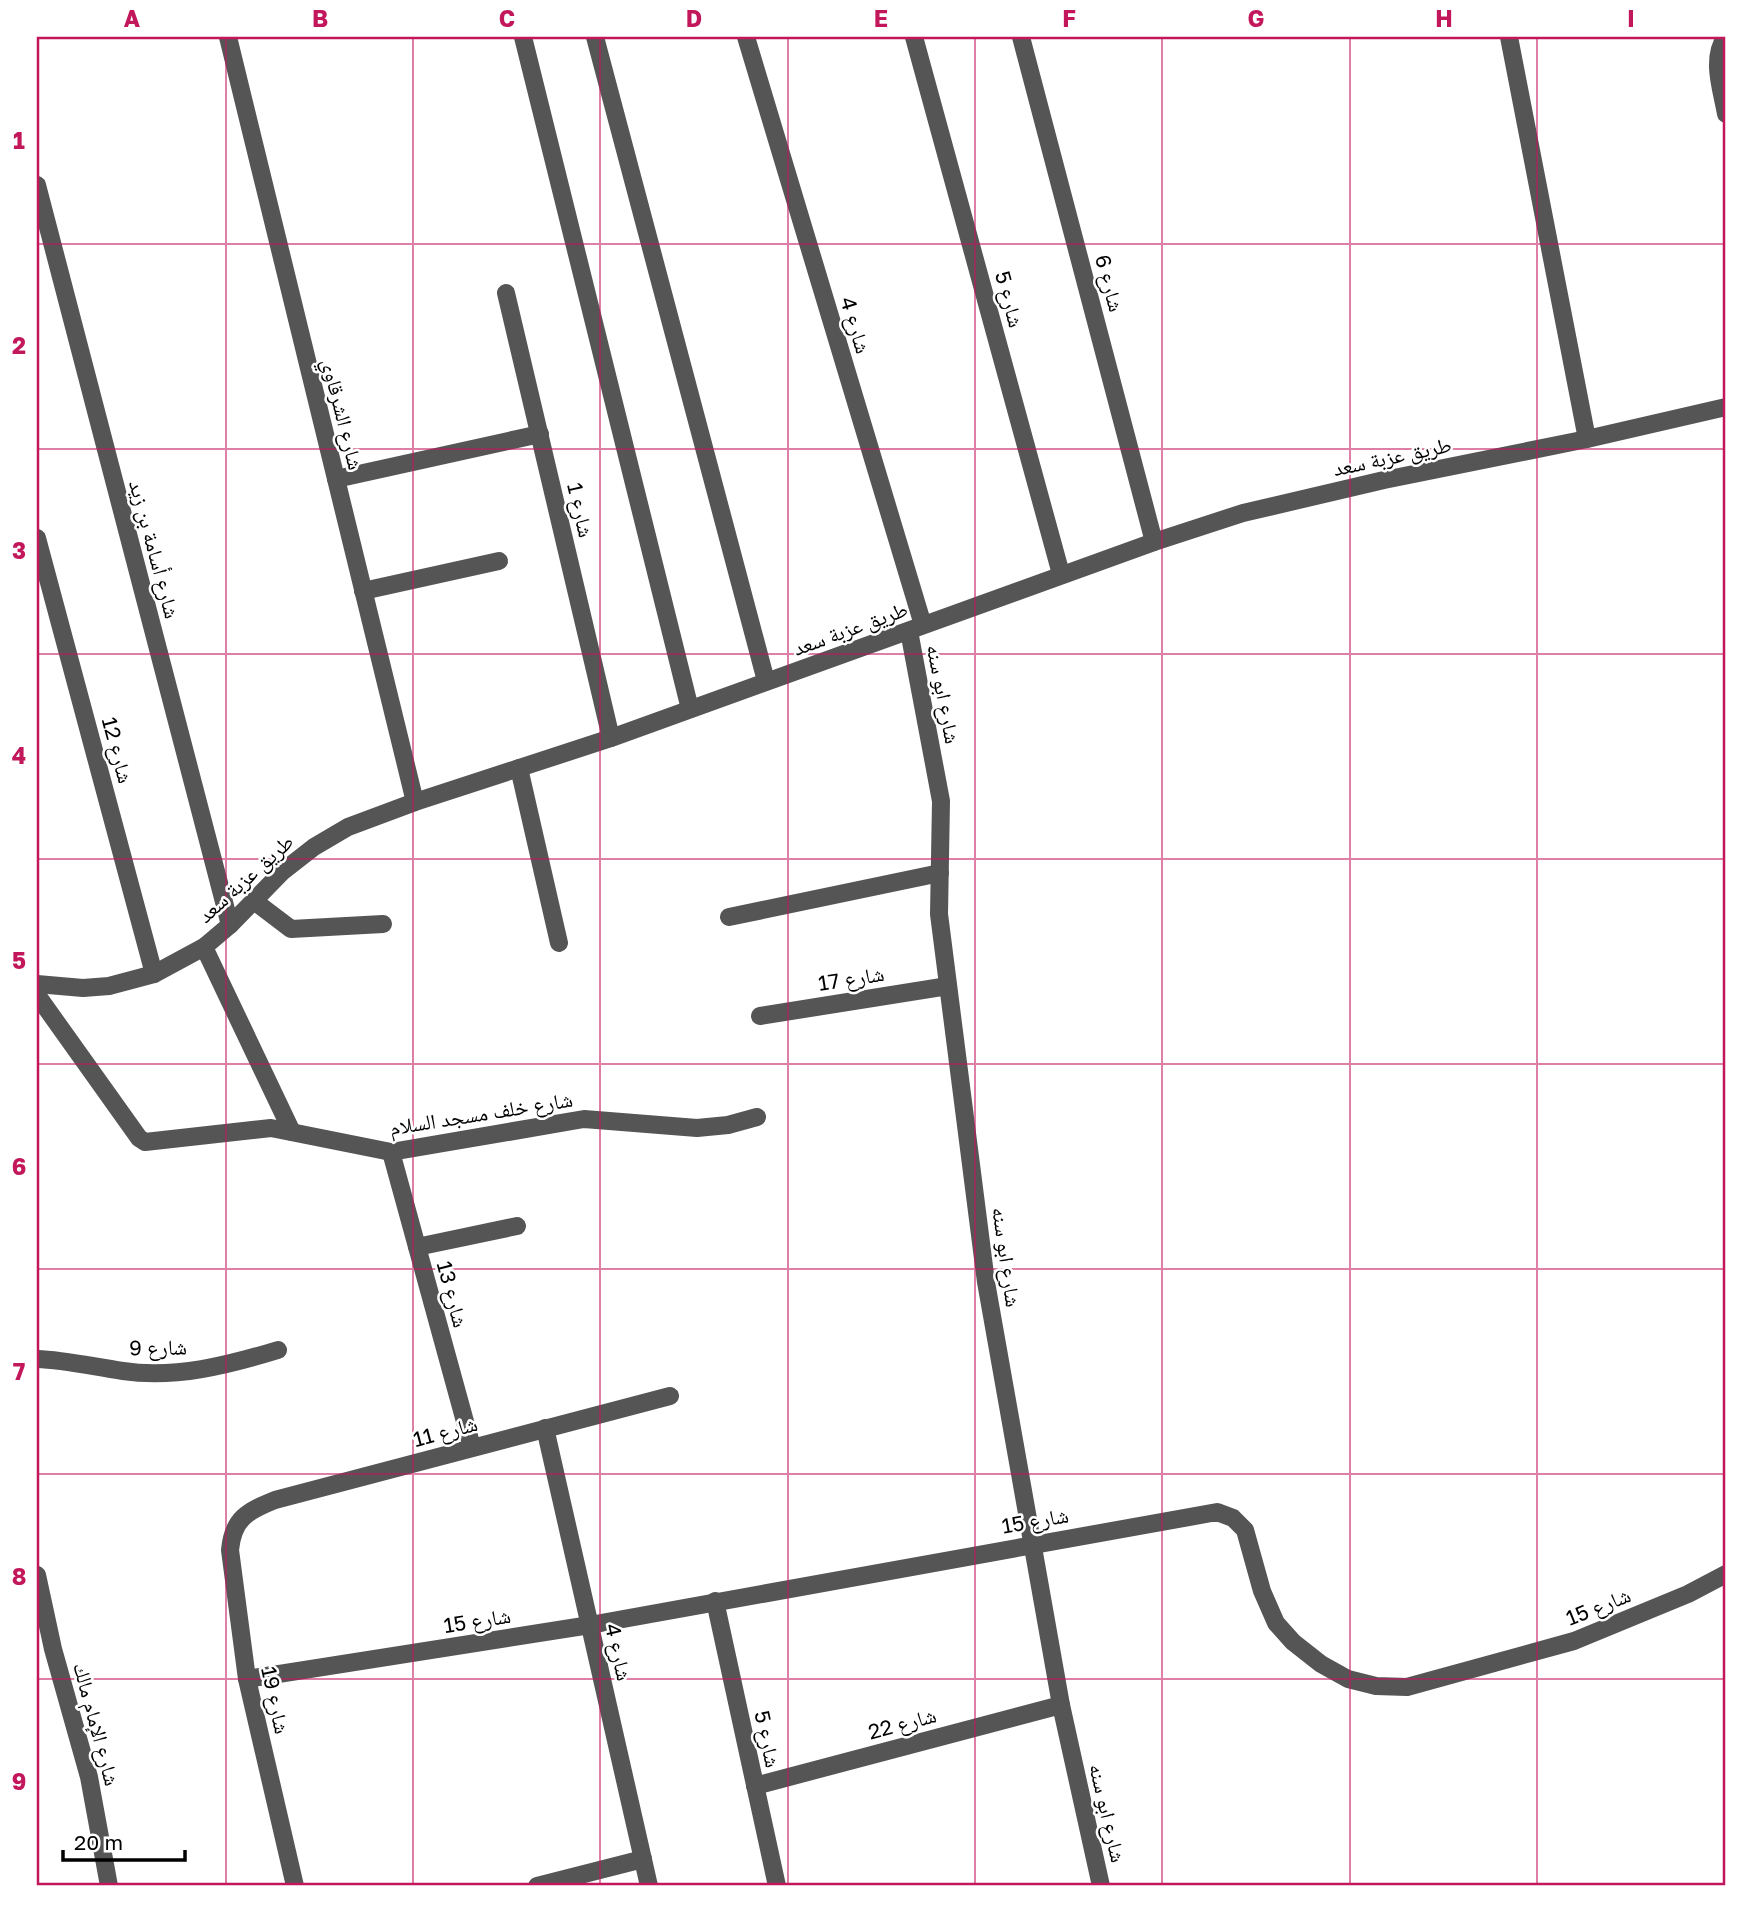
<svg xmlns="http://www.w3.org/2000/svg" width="1763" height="1923" viewBox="0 0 1763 1923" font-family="'Golos Text','Noto Naskh Arabic',sans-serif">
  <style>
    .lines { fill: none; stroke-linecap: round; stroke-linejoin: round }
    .minor { stroke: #555; stroke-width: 18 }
    .grid { fill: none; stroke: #c2185b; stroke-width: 2; stroke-opacity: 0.55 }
    .labels { text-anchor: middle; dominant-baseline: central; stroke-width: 5; stroke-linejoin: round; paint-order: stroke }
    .street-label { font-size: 21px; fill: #000; stroke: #fff }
    .neatline { fill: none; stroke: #c2185b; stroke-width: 2.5 }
    .grid-label { font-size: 23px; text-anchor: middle; font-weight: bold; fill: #c2185b }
  </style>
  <rect width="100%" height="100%" fill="#fff"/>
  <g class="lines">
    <g class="minor">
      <polyline points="228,37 415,802"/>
      <polyline points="523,37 690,709"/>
      <polyline points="595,37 766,681"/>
      <polyline points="746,37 923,625"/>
      <polyline points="914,37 1061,574"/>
      <polyline points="1021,37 1154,542"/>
      <polyline points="1509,37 1587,439"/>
      <path d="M1726,37C1710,58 1722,90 1726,114"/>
      <polyline points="37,185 230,925"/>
      <polyline points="506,293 611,738"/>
      <polyline points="336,479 540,434"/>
      <polyline points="37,538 154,974"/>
      <polyline points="363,591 499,561"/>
      <polyline points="909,631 941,801 939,914 986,1282 1061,1705 1101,1886"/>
      <polyline points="519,768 559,943"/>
      <polyline points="254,901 291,929 383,924"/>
      <polyline points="729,917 940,873"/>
      <polyline points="204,947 292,1132"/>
      <polyline points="37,984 83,988 109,986 154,974 204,947 230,925 282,872 314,847 348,827 415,802 611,738 1154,542 1243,513 1384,480 1587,439 1726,407"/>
      <polyline points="37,995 139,1138 145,1142 271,1128 391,1152 584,1119 697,1128 728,1125 757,1117"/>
      <polyline points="760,1016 948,986"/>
      <polyline points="391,1152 472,1447"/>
      <polyline points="417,1247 517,1226"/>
      <path d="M37,1359C66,1360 94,1367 123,1371C175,1379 229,1365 278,1350"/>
      <polyline points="545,1428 649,1886"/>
      <polyline points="37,1575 53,1649 89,1777 109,1886"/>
      <polyline points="715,1601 777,1886"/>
      <polyline points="247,1679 590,1625 1217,1512 1233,1518 1245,1530 1262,1591 1276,1623 1293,1642 1321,1664 1348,1679 1376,1686 1407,1687 1574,1641 1688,1594 1726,1574"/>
      <polyline points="755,1786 1061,1705"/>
      <path d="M295,1886L247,1679L230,1550C233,1518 248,1511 275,1500L670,1396"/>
      <polyline points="537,1886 643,1859"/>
    </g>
  </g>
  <path class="grid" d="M226,37V1886M413,37V1886M600,37V1886M788,37V1886M975,37V1886M1162,37V1886M1350,37V1886M1537,37V1886M37,244H1726M37,449H1726M37,654H1726M37,859H1726M37,1064H1726M37,1269H1726M37,1474H1726M37,1679H1726"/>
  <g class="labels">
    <g class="street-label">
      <text transform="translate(1110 283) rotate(75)">شارع 6</text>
      <text transform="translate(1010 299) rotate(75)">شارع 5</text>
      <text transform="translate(856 325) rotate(73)">شارع 4</text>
      <text transform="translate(343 414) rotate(76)">شارع الشرقاوي</text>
      <text transform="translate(1392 456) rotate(-12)">طريق عزبة سعد</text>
      <text transform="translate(581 510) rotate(77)">شارع 1</text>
      <text transform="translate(155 549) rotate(75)">شارع أسامة بن زيد</text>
      <text transform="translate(850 628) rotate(-20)">طريق عزبة سعد</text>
      <text transform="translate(944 694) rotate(79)">شارع ابو سنه</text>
      <text transform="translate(118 750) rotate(75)">شارع 12</text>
      <text transform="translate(245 878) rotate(-42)">طريق عزبة سعد</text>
      <text transform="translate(851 978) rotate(-9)">شارع 17</text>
      <text transform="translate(481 1113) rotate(-9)">شارع خلف مسجد السلام</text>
      <text transform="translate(1007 1257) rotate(82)">شارع ابو سنه</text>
      <text transform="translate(453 1294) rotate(75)">شارع 13</text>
      <text transform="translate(158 1347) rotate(-1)">شارع 9</text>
      <text transform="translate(445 1431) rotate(-15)">شارع 11</text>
      <text transform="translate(1035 1520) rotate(-10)">شارع 15</text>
      <text transform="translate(1598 1606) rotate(-22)">شارع 15</text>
      <text transform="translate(477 1620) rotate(-9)">شارع 15</text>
      <text transform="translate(619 1652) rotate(77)">شارع 4</text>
      <text transform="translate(276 1700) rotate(78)">شارع 19</text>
      <text transform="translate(902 1723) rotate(-15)">شارع 22</text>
      <text transform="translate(97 1724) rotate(75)">شارع الإمام مالك</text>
      <text transform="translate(768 1739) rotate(78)">شارع 5</text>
      <text transform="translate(1108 1813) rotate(77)">شارع ابو سنه</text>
    </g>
  </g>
  <rect width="1763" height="1923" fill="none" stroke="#ffffff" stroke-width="77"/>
  <path d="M63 1850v10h122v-10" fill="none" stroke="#000000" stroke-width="3.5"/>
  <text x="74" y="1850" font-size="21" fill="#000000" stroke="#ffffff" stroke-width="5" paint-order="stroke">20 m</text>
  <rect x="38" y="38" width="1686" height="1846" class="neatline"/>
  <g class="grid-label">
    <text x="132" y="27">A</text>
    <text x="320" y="27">B</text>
    <text x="507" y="27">C</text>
    <text x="694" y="27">D</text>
    <text x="881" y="27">E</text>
    <text x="1069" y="27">F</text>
    <text x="1256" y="27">G</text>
    <text x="1444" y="27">H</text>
    <text x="1631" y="27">I</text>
    <text x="19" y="149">1</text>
    <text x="19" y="354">2</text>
    <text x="19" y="559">3</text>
    <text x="19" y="764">4</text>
    <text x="19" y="969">5</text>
    <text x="19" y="1175">6</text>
    <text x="19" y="1380">7</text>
    <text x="19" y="1585">8</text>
    <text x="19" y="1790">9</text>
  </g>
</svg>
